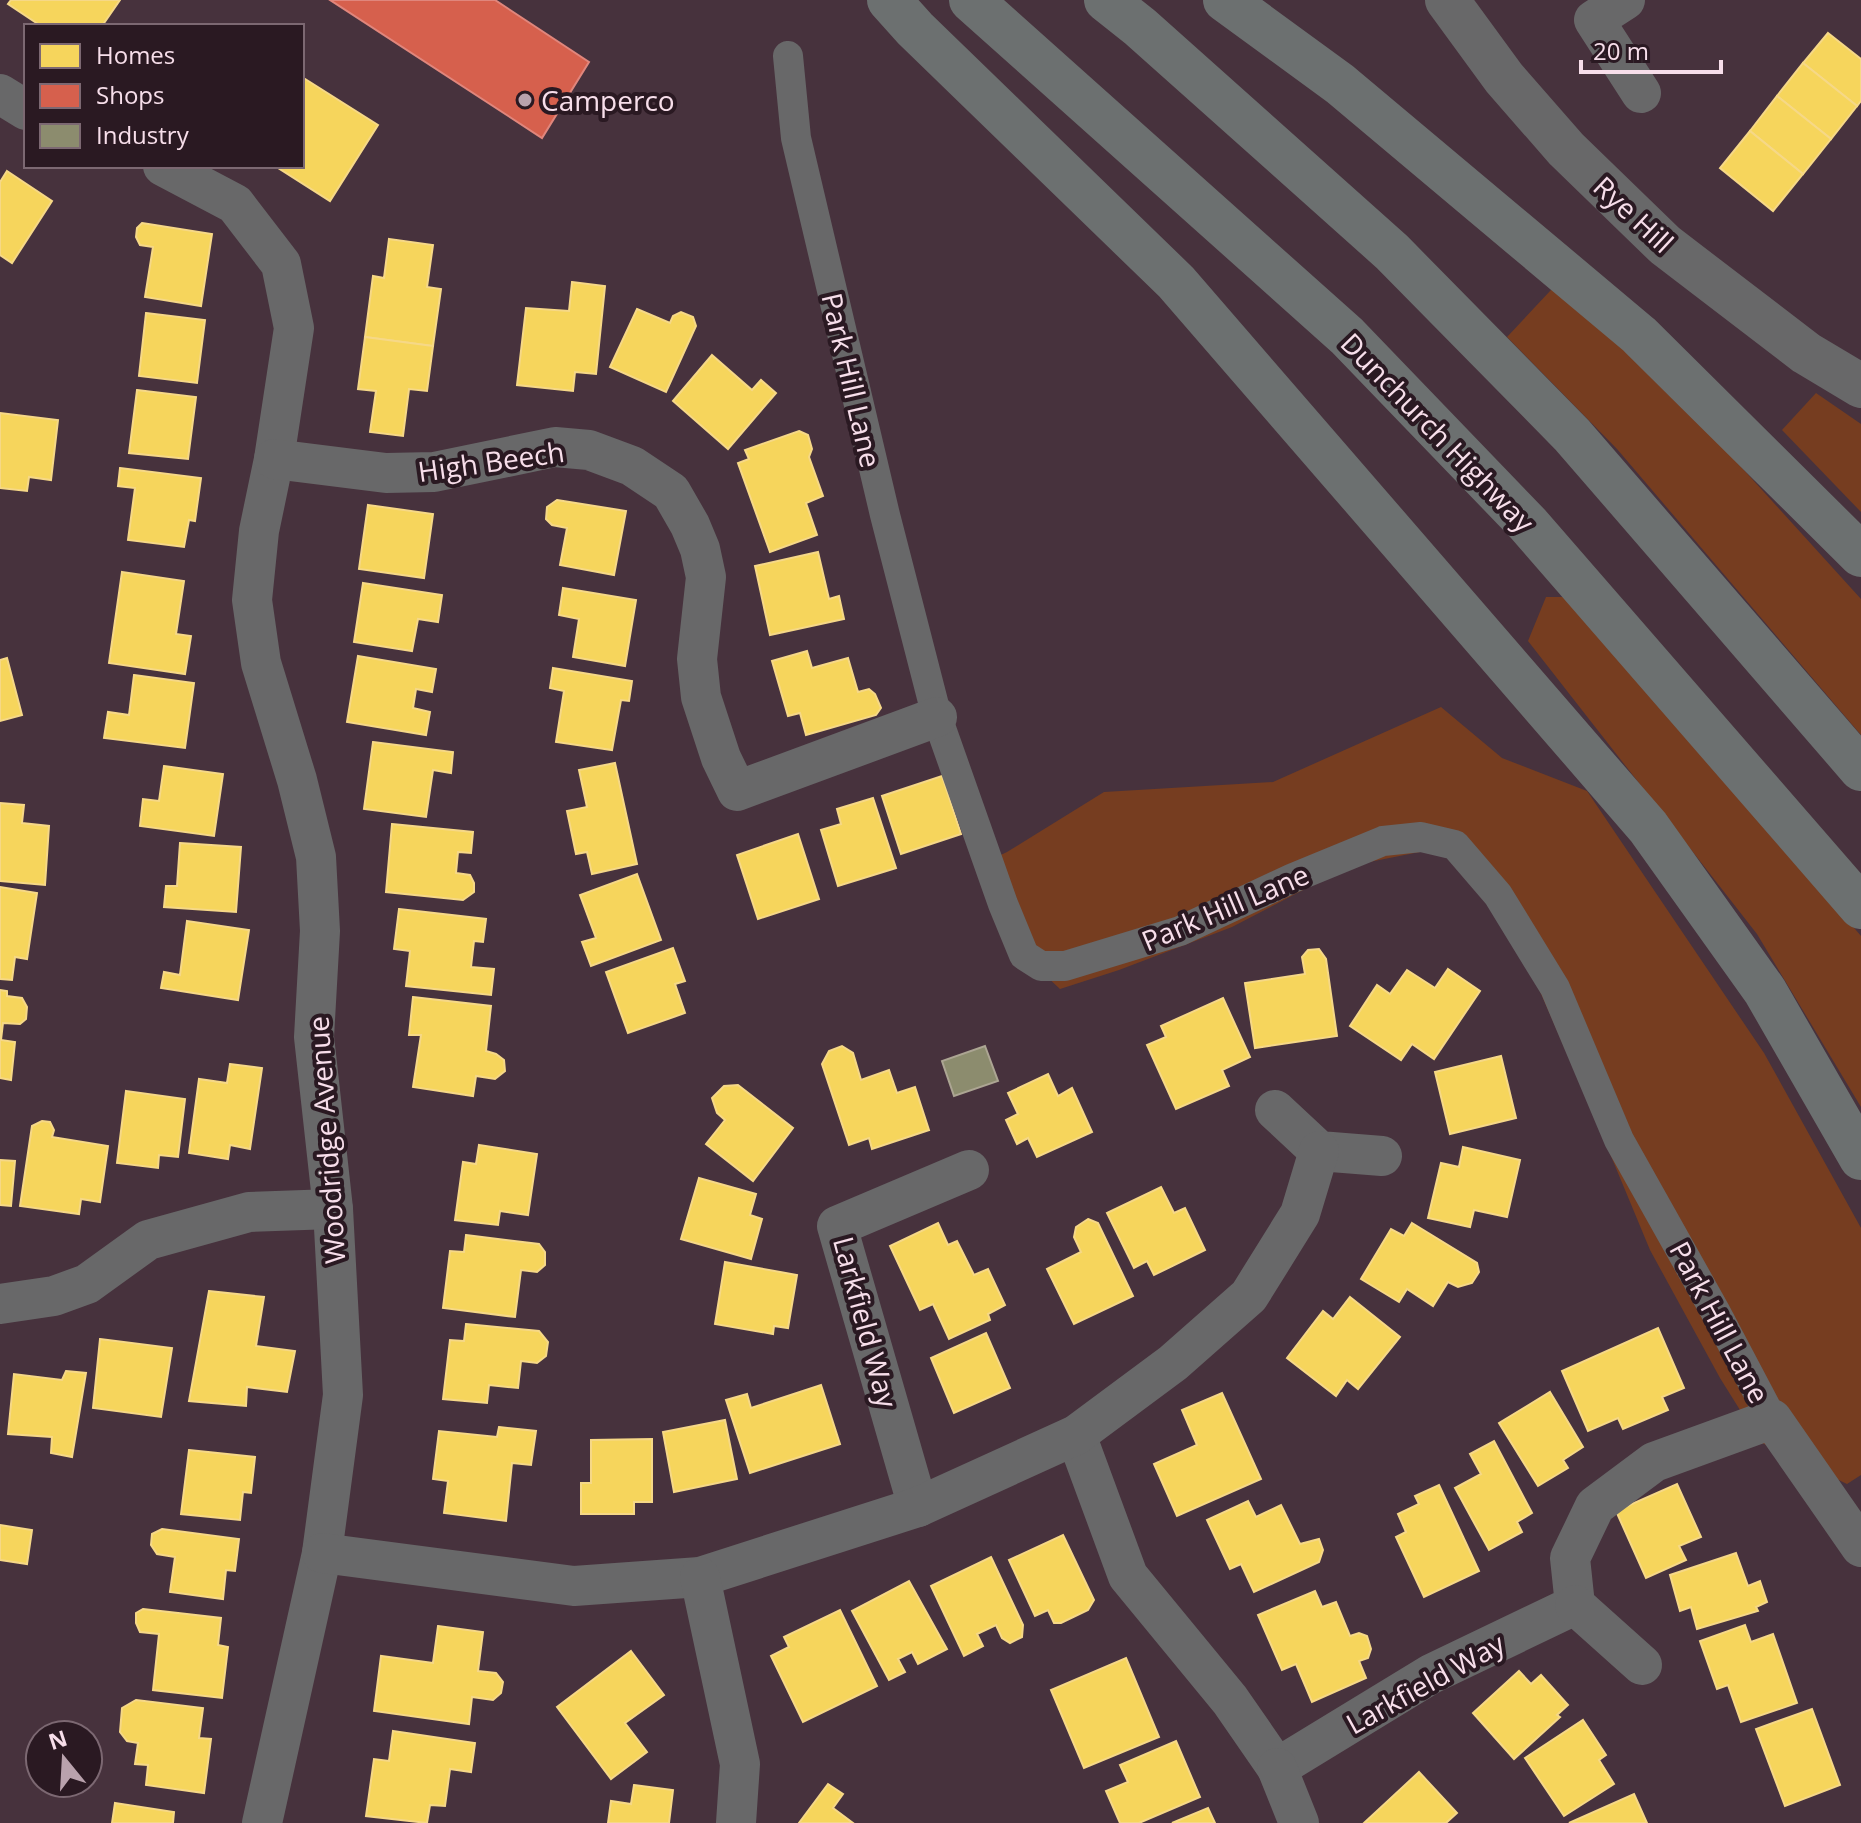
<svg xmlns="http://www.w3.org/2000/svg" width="1861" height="1823" viewBox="0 0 1861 1823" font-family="'Open Sans',sans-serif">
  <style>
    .green { fill: #763d20 }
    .homes { fill: #f6d55c; stroke: #f6d887; stroke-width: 2 }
    .shops { fill: #d6604d; stroke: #e0867c; stroke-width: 2 }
    .industry { fill: #8c8c6e; stroke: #aca593; stroke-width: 2 }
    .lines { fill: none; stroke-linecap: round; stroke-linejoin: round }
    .pedestrian { stroke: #686869; stroke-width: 30 }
    .minor { stroke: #686869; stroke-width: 40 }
    .tertiary { stroke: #686869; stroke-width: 44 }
    .trunk { stroke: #6c7070; stroke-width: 44 }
    .poi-dot { fill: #b9a2ad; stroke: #2a1922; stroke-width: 3 }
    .labels { text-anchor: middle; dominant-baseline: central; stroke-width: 8; stroke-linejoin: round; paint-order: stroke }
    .poi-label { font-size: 28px; fill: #f7deea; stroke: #2a1922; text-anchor: start }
    .street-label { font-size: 28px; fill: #f7deea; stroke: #2a1922 }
  </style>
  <rect width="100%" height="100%" fill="#47323d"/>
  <g class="green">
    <polygon points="1566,274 1861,599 1861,735 1617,449 1507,337"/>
    <polygon points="1816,393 1861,424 1861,512 1782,430"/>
    <polygon points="1546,597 1564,597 1658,698 1861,936 1861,1107 1757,934 1528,641"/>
    <polygon points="1441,707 1502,758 1587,791 1764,1053 1861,1228 1861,1475 1847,1484 1760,1442 1720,1378 1650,1250 1596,1120 1498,895 1455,845 1349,866 1232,927 1119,970 1060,989 1024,955 988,861 1007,852 1104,792 1273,782"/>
  </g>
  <g class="homes">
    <polygon points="11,0 120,0 102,26 41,26 8,4"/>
    <polygon points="1828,33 1861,59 1861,101 1857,106 1803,63"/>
    <polygon points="1803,63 1857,106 1831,139 1777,96"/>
    <polygon points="302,77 378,125 330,201 275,166 302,166"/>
    <polygon points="1777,96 1831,139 1803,174 1750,131"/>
    <polygon points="1750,131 1803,174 1773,211 1720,168"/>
    <polygon points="7,171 52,201 12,263 0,255 0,182"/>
    <polygon points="142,223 212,234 201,306 145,297 153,247 140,245 136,237 137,228"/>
    <polygon points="389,239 433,245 427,287 441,289 433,346 365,337 373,276 384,278"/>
    <polygon points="572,282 605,286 596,374 575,372 573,391 517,385 526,308 569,311"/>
    <polygon points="637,309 670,323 673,316 681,312 693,317 696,326 666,392 610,367"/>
    <polygon points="146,313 205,320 197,383 139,376"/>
    <polygon points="365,337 433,346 427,391 409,389 403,436 370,432 376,391 358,389"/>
    <polygon points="712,355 752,390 761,380 776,393 728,449 673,401"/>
    <polygon points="137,390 196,397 188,459 129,453"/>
    <polygon points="0,413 58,420 51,480 29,477 27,491 0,488"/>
    <polygon points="799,431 808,435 812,449 809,457 823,496 806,503 817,535 770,552 738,463 749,459 745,450"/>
    <polygon points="120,468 201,478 195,521 189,520 184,547 128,540 135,488 118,486"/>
    <polygon points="557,500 626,511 614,575 560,565 567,528 552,525 546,519 547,507"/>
    <polygon points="368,505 433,514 424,578 359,569"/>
    <polygon points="818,552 829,599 839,596 844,619 770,635 755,566"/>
    <polygon points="122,572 184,581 176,634 191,636 185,674 109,663"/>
    <polygon points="363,583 442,595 438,622 418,619 412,651 354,642"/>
    <polygon points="563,588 636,600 625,666 573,657 579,619 559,615"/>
    <polygon points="807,651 812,668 848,658 858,692 869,689 875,694 881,708 876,715 806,735 800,713 788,716 772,661"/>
    <polygon points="358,656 436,669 432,692 416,689 413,708 430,712 426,735 347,722"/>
    <polygon points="7,658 22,715 0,721 0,660"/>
    <polygon points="553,668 632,681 629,701 621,700 612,750 556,742 564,691 550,688"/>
    <polygon points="134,675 194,683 185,748 104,738 108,712 129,715"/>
    <polygon points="373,742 453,752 451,773 433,770 426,817 364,809"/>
    <polygon points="615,763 637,864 592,874 587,852 576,854 567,811 587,807 579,770"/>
    <polygon points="164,766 223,774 214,836 140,826 143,799 159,801"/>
    <polygon points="942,776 961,834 901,854 882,796"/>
    <polygon points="873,798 896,868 838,886 821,830 841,824 837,809"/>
    <polygon points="0,803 24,805 22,823 49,826 45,885 0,881"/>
    <polygon points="392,824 473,832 471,853 458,852 456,873 470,875 474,883 474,892 463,900 386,892"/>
    <polygon points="798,834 819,899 758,919 737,855"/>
    <polygon points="180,843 241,847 236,912 164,907 166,886 177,886"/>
    <polygon points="637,874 661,940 591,966 582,942 596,938 580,895"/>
    <polygon points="0,887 37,893 27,959 15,957 12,980 0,979"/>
    <polygon points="399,909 486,919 483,942 474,941 471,967 494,969 491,995 406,986 410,951 394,949"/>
    <polygon points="187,921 249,930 238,1000 161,988 164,972 180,975"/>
    <polygon points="673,948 685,981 675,984 685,1013 628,1033 606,972"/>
    <polygon points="1319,949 1326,959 1337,1036 1255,1048 1245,983 1305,974 1302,957 1308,950"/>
    <polygon points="1448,969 1480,991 1434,1059 1412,1044 1401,1060 1350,1026 1377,985 1390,994 1407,970 1435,988"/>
    <polygon points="0,990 7,991 7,996 22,998 27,1007 26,1019 20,1024 3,1023 1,1040 15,1042 11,1080 0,1078"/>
    <polygon points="413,997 491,1006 486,1051 496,1054 504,1060 505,1071 495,1079 476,1076 473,1096 413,1087 421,1035 409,1035"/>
    <polygon points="1223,998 1250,1057 1222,1070 1229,1086 1176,1109 1147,1045 1166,1037 1161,1026"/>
    <polygon points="842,1046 853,1053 861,1080 889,1070 897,1093 915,1087 929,1130 872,1149 869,1138 849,1145 822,1064 829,1051"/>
    <polygon points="1501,1056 1516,1118 1450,1134 1435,1072"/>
    <polygon points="230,1064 262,1068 250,1149 230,1145 228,1159 189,1153 199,1079 227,1083"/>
    <polygon points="1048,1074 1058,1096 1072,1088 1092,1132 1037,1157 1028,1138 1017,1144 1006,1120 1018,1114 1008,1093"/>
    <polygon points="738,1085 793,1128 753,1181 706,1144 725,1120 717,1113 712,1098 724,1086"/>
    <polygon points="126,1091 185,1099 178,1157 159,1155 158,1168 117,1163"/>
    <polygon points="42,1121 50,1122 54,1130 52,1137 108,1146 100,1202 81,1199 79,1214 20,1206 32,1126"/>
    <polygon points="479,1145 537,1154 528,1215 500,1211 498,1225 455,1220 463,1162 476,1164"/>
    <polygon points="1463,1147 1520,1160 1507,1217 1474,1210 1470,1227 1428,1218 1441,1163 1459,1167"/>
    <polygon points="0,1160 15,1161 11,1206 0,1205"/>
    <polygon points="699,1178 756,1194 750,1215 762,1219 751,1259 681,1239"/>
    <polygon points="1161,1187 1174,1213 1185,1208 1205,1250 1154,1275 1147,1261 1134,1268 1107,1213"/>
    <polygon points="1088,1219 1098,1223 1133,1296 1074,1324 1047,1269 1081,1252 1074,1237 1076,1227"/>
    <polygon points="938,1223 948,1245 957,1241 974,1275 988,1269 1005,1305 988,1314 990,1320 949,1339 933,1304 920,1310 890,1246"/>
    <polygon points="1412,1223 1477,1263 1479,1272 1472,1283 1458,1287 1448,1282 1433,1306 1407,1289 1399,1302 1361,1279 1391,1229 1404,1236"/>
    <polygon points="466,1235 539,1244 545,1252 545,1265 537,1272 521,1270 515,1317 443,1308 450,1251 464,1252"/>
    <polygon points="725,1262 797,1275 788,1328 774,1326 773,1334 715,1324"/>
    <polygon points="209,1291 264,1297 256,1346 295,1351 287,1392 247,1387 246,1406 189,1401"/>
    <polygon points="1350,1297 1400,1337 1358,1389 1347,1380 1336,1396 1287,1358 1323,1311 1333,1319"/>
    <polygon points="466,1324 539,1331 548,1342 546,1356 537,1363 521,1361 518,1388 489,1385 487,1403 443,1399 450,1340 464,1341"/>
    <polygon points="1658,1328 1684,1388 1662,1397 1668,1410 1623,1429 1618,1418 1588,1431 1562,1371"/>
    <polygon points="986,1333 1010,1388 954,1413 931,1358"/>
    <polygon points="100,1339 172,1348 161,1417 93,1408"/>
    <polygon points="66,1371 86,1373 72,1457 51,1453 52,1437 8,1434 14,1374 62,1380"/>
    <polygon points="821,1385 840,1444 750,1473 726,1400 747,1394 751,1408"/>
    <polygon points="1550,1392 1583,1447 1563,1460 1568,1468 1538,1486 1499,1423"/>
    <polygon points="1222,1393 1261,1479 1177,1516 1154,1464 1197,1445 1182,1410"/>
    <polygon points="725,1420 737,1479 674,1492 663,1432"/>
    <polygon points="499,1427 536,1431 531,1465 512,1463 506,1521 444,1513 448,1481 433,1479 439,1431 497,1437"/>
    <polygon points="652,1439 652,1502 634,1502 634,1514 581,1514 581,1483 591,1483 591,1440"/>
    <polygon points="1494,1441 1532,1513 1517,1522 1522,1532 1489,1550 1455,1488 1481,1474 1470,1454"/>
    <polygon points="189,1450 255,1457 251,1493 243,1492 240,1520 181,1514"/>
    <polygon points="1677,1484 1701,1537 1679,1546 1686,1560 1646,1578 1616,1511"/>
    <polygon points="1439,1485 1479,1571 1424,1597 1396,1537 1406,1532 1398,1514 1419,1504 1415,1496"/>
    <polygon points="1248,1501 1256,1517 1281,1505 1300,1544 1319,1539 1323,1550 1319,1562 1254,1592 1241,1564 1230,1569 1207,1520"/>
    <polygon points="0,1525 32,1530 27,1564 0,1560"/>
    <polygon points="162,1529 239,1539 235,1571 226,1570 223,1599 170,1592 175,1557 157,1554 151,1545 152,1534"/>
    <polygon points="1063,1535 1094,1600 1088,1610 1061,1623 1054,1623 1048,1610 1035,1616 1009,1560"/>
    <polygon points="1736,1553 1748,1586 1760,1581 1767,1602 1756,1607 1758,1611 1697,1629 1691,1607 1680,1611 1670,1575"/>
    <polygon points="991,1557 1023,1625 1022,1637 1010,1643 1002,1638 996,1625 977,1634 983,1646 964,1656 931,1586"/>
    <polygon points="909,1581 947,1649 918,1664 912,1652 898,1659 905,1672 889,1680 852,1611"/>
    <polygon points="1315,1591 1322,1607 1336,1602 1350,1636 1359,1633 1367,1636 1371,1649 1368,1658 1359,1661 1366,1678 1312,1702 1296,1664 1282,1670 1258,1615"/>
    <polygon points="143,1609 221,1618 218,1645 228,1647 222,1698 153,1690 159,1634 140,1632 136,1623 136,1613"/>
    <polygon points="840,1610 877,1686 803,1722 771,1656 789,1647 784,1637"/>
    <polygon points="1745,1625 1751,1642 1773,1634 1797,1703 1741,1722 1728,1685 1717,1689 1700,1641"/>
    <polygon points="438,1626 483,1632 478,1671 496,1673 503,1682 501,1693 493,1700 472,1697 469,1724 374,1711 381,1656 433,1663"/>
    <polygon points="631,1651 664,1695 625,1723 647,1752 611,1779 557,1707"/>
    <polygon points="1126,1658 1159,1737 1084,1768 1051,1690"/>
    <polygon points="1519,1671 1531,1684 1541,1675 1568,1705 1557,1715 1560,1717 1514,1759 1473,1713"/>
    <polygon points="136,1700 203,1708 199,1738 211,1739 204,1793 146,1785 148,1765 135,1764 138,1743 127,1741 120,1732 122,1708"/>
    <polygon points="1812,1709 1840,1785 1785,1806 1756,1729"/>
    <polygon points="1583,1720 1606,1755 1599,1760 1614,1784 1564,1816 1525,1758"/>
    <polygon points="393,1731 475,1743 471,1772 450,1769 445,1806 430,1805 427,1823 366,1816 374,1759 389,1761"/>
    <polygon points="1176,1741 1200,1797 1139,1823 1120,1823 1106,1791 1128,1782 1120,1765"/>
    <polygon points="1419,1772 1457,1813 1446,1823 1364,1823"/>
    <polygon points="828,1784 843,1794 833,1808 853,1823 799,1823"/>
    <polygon points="634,1785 673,1790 669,1823 608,1823 611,1801 631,1804"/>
    <polygon points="1634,1794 1647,1823 1569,1823"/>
    <polygon points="115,1803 174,1812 173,1823 112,1823"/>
    <polygon points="1208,1808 1215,1823 1172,1823"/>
  </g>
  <polygon class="shops" points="330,0 495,0 589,62 542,138"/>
  <polygon class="industry" points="985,1046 998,1081 954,1096 942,1061"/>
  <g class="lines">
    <polyline class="pedestrian" points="788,56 796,138 885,515 937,717 1003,904 1024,955 1041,966 1065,966 1180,931 1293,878 1383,841 1421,837 1455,845 1498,895 1555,988 1619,1140 1715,1311 1772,1419"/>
    <g class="minor">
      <polyline points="1625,0 1594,20 1641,93"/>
      <polyline points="0,94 26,110"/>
      <polyline points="163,166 235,204 281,264 294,328 274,459 259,531 252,600 261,663 297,780 316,857 320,931 314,1037 333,1209 343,1395 322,1553 262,1823"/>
      <polyline points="274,459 386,473 434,472 555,447 589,450 632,466 671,492 690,525 700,549 706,577 697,659 701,697 721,758 737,791 937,717"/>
      <polyline points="1275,1110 1319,1151 1382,1156"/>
      <polyline points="0,1304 54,1296 87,1284 148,1240 249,1212 333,1209"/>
      <polyline points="1076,1435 1128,1576 1230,1700 1277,1768 1431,1674 1575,1605 1570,1558 1595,1506 1654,1462 1772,1419 1861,1547"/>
      <polyline points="918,1507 837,1226 969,1170"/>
      <polyline points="322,1553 574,1586 700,1577 918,1507 1076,1435 1173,1363 1249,1296 1300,1214 1319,1151"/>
      <polyline points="700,1577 740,1764 736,1823"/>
      <polyline points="1575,1605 1642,1665"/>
      <polyline points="1277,1768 1299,1823"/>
    </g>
    <polyline class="tertiary" points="1447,0 1504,78 1566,149 1665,245 1806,353 1861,386"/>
    <g class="trunk">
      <polyline points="889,0 915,29 1176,282 1648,827 1765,991 1861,1158"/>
      <polyline points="971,0 1347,336 1528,524 1861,907"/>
      <polyline points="1106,0 1140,27 1392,252 1572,435 1861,769"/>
      <polyline points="1225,0 1340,84 1639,335 1861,555"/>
    </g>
  </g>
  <circle class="poi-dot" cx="525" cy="100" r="8"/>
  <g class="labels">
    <g class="poi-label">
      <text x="541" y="100">Camperco</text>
    </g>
    <g class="street-label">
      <text transform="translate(1634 214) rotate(43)">Rye Hill</text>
      <text transform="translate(852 380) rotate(77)">Park Hill Lane</text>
      <text transform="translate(1438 432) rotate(46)">Dunchurch Highway</text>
      <text transform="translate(491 461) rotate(-8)">High Beech</text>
      <text transform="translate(1225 907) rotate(-23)">Park Hill Lane</text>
      <text transform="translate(326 1140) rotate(-94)">Woodridge Avenue</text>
      <text transform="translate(866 1322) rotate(75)">Larkfield Way</text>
      <text transform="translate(1720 1322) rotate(62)">Park Hill Lane</text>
      <text transform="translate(1425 1683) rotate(-29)">Larkfield Way</text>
    </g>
  </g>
  <rect x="24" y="24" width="280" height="144" fill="#2a1922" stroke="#7c6872" stroke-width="2"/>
  <rect x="40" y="44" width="40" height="24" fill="#f6d55c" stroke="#7c6872" stroke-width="2"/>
  <text x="96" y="64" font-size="24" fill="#f7deea">Homes</text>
  <rect x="40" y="84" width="40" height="24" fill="#d6604d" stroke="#7c6872" stroke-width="2"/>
  <text x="96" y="104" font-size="24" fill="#f7deea">Shops</text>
  <rect x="40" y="124" width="40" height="24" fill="#8c8c6e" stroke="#7c6872" stroke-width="2"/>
  <text x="96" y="144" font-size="24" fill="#f7deea">Industry</text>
  <g transform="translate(64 1759) rotate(342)"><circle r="38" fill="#2a1922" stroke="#7c6872" stroke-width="2"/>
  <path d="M0-6L14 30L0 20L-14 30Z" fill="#b9a2ad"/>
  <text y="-12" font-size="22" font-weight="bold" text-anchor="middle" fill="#f7deea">N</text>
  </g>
  <path d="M1581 60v12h140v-12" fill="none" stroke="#f7deea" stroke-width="4"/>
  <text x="1593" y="60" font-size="24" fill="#f7deea" stroke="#2a1922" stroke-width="6" paint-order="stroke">20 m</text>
</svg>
